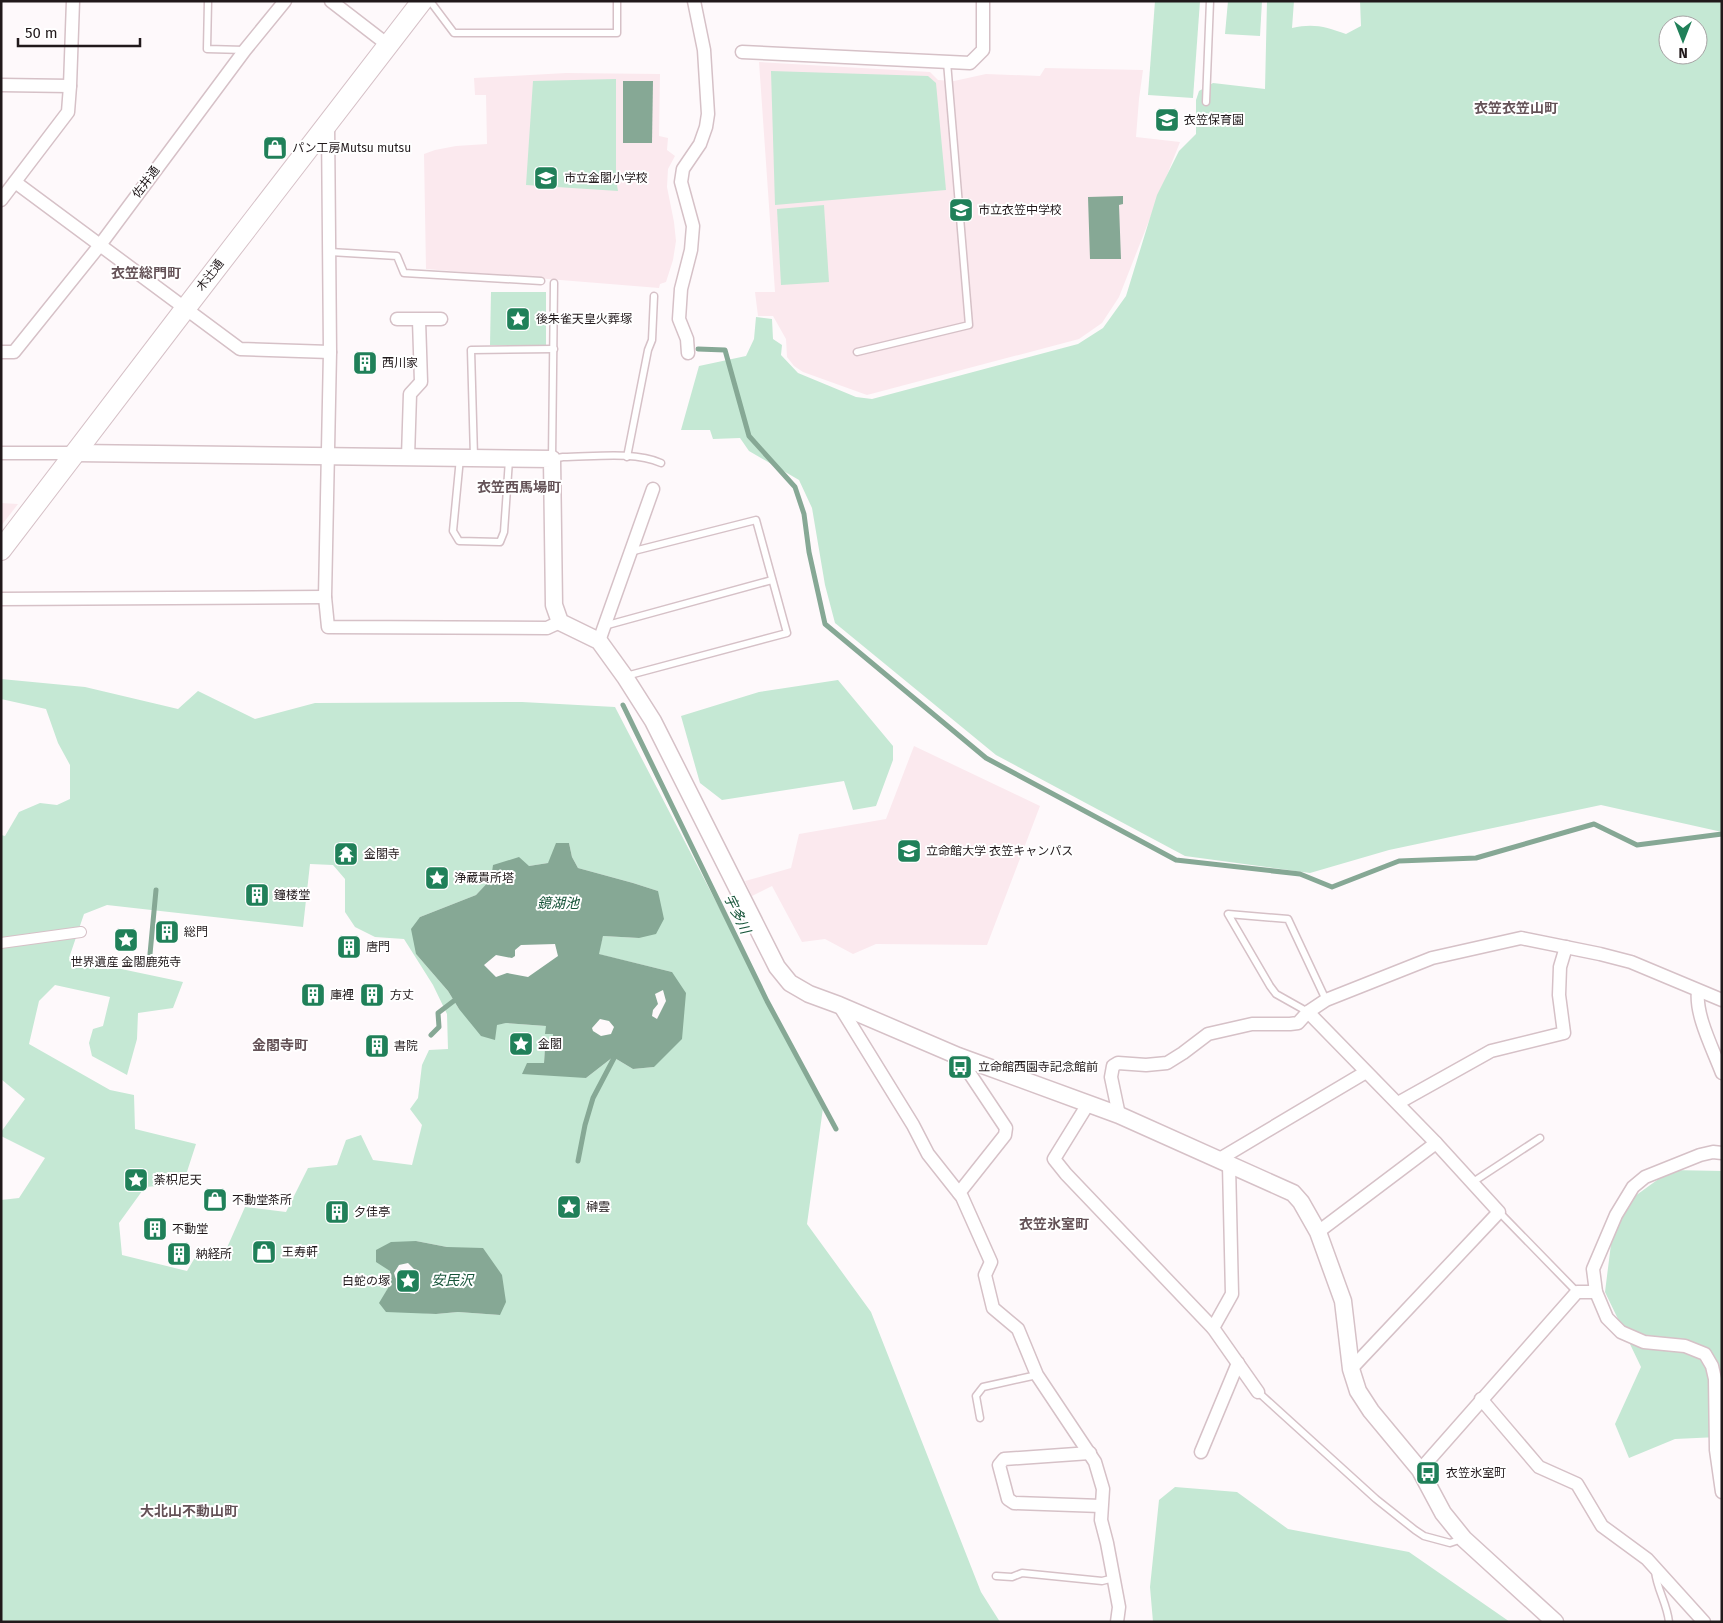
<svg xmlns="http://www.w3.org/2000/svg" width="1723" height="1623" viewBox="0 0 1723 1623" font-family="'Fira Sans','Noto Sans JP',sans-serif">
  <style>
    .built { fill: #fbe9ee }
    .green { fill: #c5e8d4; fill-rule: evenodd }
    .water { fill: #86a895; fill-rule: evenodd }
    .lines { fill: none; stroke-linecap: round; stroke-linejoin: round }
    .stream { stroke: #86a895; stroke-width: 5 }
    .service-casing { stroke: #d6c1c7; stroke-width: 9 }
    .pedestrian-casing { stroke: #d6c1c7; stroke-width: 12 }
    .minor-casing { stroke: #d6c1c7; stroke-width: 15 }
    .tertiary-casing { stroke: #d6c1c7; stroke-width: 19 }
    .primary-casing { stroke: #d6c1c7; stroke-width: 22 }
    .service { stroke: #fff; stroke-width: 6 }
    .pedestrian { stroke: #fff; stroke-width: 10 }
    .minor { stroke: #fff; stroke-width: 12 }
    .tertiary { stroke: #fff; stroke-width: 16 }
    .primary { stroke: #fff; stroke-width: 20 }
    .labels { text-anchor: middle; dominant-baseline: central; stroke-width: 4; stroke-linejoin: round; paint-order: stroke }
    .poi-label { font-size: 12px; fill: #21191b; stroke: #fff; text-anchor: start }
    .street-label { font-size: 12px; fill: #21191b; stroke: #fff }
    .neighbourhood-label { font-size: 14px; font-weight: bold; fill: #645257; stroke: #fff }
    .water-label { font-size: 14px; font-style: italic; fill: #165439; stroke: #fff }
  </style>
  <rect width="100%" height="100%" fill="#fef9fb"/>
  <g class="built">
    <polygon points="759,62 930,72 938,80 954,81 986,74 1040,76 1045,68 1143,70 1139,99 1136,137 1180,142 1119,297 1102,323 1079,339 867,395 803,372 794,366 787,357 786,339 773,316 758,316 755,292 775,292"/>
    <polygon points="566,73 660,74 659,136 668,138 667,150 675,156 668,169 667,187 674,222 676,241 673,260 666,282 660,284 659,288 426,269 424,154 435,150 456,146 487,144 486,95 475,95 474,78"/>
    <polygon points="1,503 18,504 1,526"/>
    <polygon points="914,746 1040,806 987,945 876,944 853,954 825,939 802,942 772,886 752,896 745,881 791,868 799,834 886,819"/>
  </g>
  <g class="green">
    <polygon points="1155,1 1200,1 1193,98 1148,95"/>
    <polygon points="1228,1 1262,1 1260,36 1225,34"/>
    <path d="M1267,1H1294L1292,28C1314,23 1326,27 1346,34L1361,26L1360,1H1722V832L1601,805L1389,850L1310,873L1185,856L996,755L835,623L825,585L812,508L799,480L749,451L740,438L713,439L710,430H681L699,366L746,356L754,339L756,317L772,319L773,339L782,345L781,355L798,373L856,397L872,399L1078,344L1103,328L1126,296L1157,195L1179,151L1196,134V100L1199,91L1213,83L1265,89ZM1668,25H1698V55H1668Z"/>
    <polygon points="771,71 928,76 936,83 946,190 775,205"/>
    <polygon points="616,79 616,179 618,191 526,185 533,81"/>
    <polygon points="824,205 829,282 781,285 777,209"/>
    <polygon points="491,292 546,292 546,345 490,345"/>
    <path d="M1,679L85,687L178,709L198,691L255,719L315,703L522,702L615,707L823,1108L807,1224L871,1312L981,1592L1000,1622H1V1200L19,1198L45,1158L1,1136V1132L25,1099L1,1079V835L5,836L19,812L40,803L57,805L70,799V765L58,743L46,709L1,699ZM569,843L572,857L578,868L633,883L658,891L639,938L603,936L598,954L672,972L654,1067L633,1069L613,1057L586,1078L544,1063L545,1049H552L553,1034L546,1026L506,1023L497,1024L459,1009L448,991L416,954L420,917L476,895L491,879L529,866L548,863ZM310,864L333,865L345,879V912L355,927L375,937L404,939L433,985L447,1014L448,1049L429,1050L422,1065L418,1098L410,1109L422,1125L412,1165L373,1160L361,1135L346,1140L337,1165L308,1168L286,1212L245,1207L226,1250L200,1249L187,1271L122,1255L119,1223L145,1187L183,1184L196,1144L135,1129L134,1095L110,1090L29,1044L39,1001L55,985L110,997L103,1026L93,1029L89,1043L92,1056L127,1075L137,1039L138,1013L173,1008L183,982L69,958L84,914L107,905L303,927ZM416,1241L447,1247L500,1315L458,1312L436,1314L411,1312L380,1303L391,1283L390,1271Z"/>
    <polygon points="838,680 893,746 893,760 876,806 853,810 844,781 722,800 700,783 681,716 759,692"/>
    <polygon points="1671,1170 1722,1171 1722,1462 1718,1437 1675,1439 1629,1458 1615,1424 1641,1367 1605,1292 1612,1236 1631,1199"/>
    <polygon points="1175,1487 1237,1492 1288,1529 1409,1552 1510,1622 1153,1622 1150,1587 1159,1500"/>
  </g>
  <g class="water">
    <polygon points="623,81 653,81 652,143 623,143"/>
    <polygon points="1123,196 1123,204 1119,205 1121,259 1090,259 1088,197"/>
    <path d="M556,843H569L572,857L578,868L633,883L658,891L664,919L656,934L639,938L603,936L599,954L672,972L686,993L682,1039L654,1067L633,1069L613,1057L586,1078L522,1074L527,1063H544L545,1048H552L553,1034H545L546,1026L506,1023L497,1025L495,1040L481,1036L459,1009L448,991L416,954L411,929L420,917L476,895L491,879L493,865L519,857L529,866L548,863ZM555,944L558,956L528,977L507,973L496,977L484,965L496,955L512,958L515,956V950L521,945ZM663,990L666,1001L657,1019L652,1016L653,1010L658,1004L655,994ZM600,1019L609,1021L614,1027L611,1034L601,1036L593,1031L592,1028Z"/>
    <path d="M416,1241L447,1247L483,1248L502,1275L506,1302L500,1315L458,1312L436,1314L386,1312L379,1303L391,1283L390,1271L376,1262V1250L391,1242ZM408,1263L415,1270L419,1287L415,1294C402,1293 397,1284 394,1273L399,1265Z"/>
  </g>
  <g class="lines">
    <g class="stream">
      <polyline points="698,349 725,350 749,436 795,487 804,514 809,552 825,624 986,758 1176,860 1300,874 1332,887 1399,861 1476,858 1594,824 1637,845 1722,834"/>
      <polyline points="623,705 767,1001 836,1129"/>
      <polyline points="150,954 156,890"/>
      <polyline points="431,1035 439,1027 438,1013 455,1000"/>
      <polyline points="578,1161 585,1125 593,1098 614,1058"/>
    </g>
    <defs>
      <g id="service">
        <polyline points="208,1 207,49 245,50"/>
        <polyline points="430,1 454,33 617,33 617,1"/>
        <polyline points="1206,102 1210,1"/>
        <polyline points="330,252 397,256 404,273 541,281"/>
        <path d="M554,283L552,459L563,457C592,457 634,451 661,463"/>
        <polyline points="857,352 969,325 947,62"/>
        <polyline points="474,457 471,350 554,349"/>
        <polyline points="627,457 648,350 652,340 654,296"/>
        <polyline points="460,458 453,531 459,541 500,542 504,532 509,460"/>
        <polyline points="604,626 772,580"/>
        <polyline points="626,676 787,633 756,520 630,552"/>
        <polyline points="1308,1012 1276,994 1270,986 1228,914 1288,919 1326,1000"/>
        <polyline points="1473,1182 1540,1138"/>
        <polyline points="1499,1212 1577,1292"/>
        <polyline points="1258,1392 1376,1499 1415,1530 1424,1536 1450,1543 1462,1539"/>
        <polyline points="980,1418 976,1396 983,1387 1037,1375"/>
        <path d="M1655,1571C1657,1590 1667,1603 1669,1622"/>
        <polyline points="996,1576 1012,1577 1022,1573 1102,1581 1114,1578"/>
      </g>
      <polyline id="pedestrian" points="1,943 81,932"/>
      <g id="minor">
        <polyline points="331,1 388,45"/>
        <polyline points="742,52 970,63 983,50 983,1"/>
        <polyline points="1,85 70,86"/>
        <polyline points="328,123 330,352 325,597 328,627 547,628 560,622"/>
        <polyline points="15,182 240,349 330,352"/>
        <polyline points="1,200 68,112 70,86 73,1"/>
        <polyline points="397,319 441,319"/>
        <polyline points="1,352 14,352 100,245 245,50 285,1"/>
        <polyline points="688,353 687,339 679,319 681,289 691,250 693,226 681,182 683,169 700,144 706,127 708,114 704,50 694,1"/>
        <polyline points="1,453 76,453"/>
        <polyline points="408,457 410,394 421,382 419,320"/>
        <polyline points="1,599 325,597"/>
        <polyline points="599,641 653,489"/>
        <path d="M1698,991C1695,1015 1713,1049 1722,1073"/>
        <polyline points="839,1005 913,1125 928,1154 962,1197 991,1262 985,1275 993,1308 1018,1329 1037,1375 1095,1462 1103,1489 1101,1520 1107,1543 1119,1607 1117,1622"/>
        <polyline points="1308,1012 1436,1143 1499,1212 1351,1369"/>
        <polyline points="958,1056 1006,1128 1005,1135 959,1193"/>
        <polyline points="1398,1103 1491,1051 1564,1033 1559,995 1560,967 1566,947"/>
        <polyline points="1088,1104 1054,1159 1066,1174 1213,1328 1258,1392"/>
        <polyline points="1119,1115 1111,1077 1113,1066 1118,1063 1146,1065 1167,1063 1183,1053 1208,1034 1252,1024 1290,1024 1298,1023 1308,1012 1326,1000 1432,958 1521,938 1600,954 1631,962 1722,1000"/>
        <polyline points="1722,1153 1713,1152 1700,1155 1645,1177 1633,1187 1616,1215 1593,1269 1596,1292 1607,1318 1621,1332 1644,1342 1685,1346 1705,1354 1712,1366 1715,1379 1716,1450 1722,1492"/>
        <polyline points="1218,1160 1366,1072"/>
        <polyline points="1318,1232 1436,1143"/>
        <polyline points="1213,1328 1232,1294 1229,1165"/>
        <polyline points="1481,1399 1539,1467 1577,1484 1602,1526 1647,1559 1704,1622"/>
        <polyline points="1201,1452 1238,1363"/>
        <polyline points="1090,1453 1004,1459 999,1465 1008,1499 1014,1503 1101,1506"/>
        <polyline points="1420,1470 1577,1292 1596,1292"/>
      </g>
      <polyline id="tertiary" points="76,453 552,459 554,605 560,622 599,641 625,677 653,721 777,967 790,983 809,994 839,1005 958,1056 1119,1115 1293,1193 1301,1202 1318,1232 1343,1301 1351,1369 1358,1391 1371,1411 1420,1470 1443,1513 1464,1539 1555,1622"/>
      <polyline id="primary" points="1,550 185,309 422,1"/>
    </defs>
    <use href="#service" class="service-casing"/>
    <use href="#pedestrian" class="pedestrian-casing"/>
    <use href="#minor" class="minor-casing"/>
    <use href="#tertiary" class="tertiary-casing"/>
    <use href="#primary" class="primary-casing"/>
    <use href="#service" class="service"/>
    <use href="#pedestrian" class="pedestrian"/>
    <use href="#minor" class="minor"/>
    <use href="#tertiary" class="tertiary"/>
    <use href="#primary" class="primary"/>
  </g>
  <defs>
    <symbol id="school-square" viewBox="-11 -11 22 22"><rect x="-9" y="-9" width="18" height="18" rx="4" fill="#208059" stroke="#fff"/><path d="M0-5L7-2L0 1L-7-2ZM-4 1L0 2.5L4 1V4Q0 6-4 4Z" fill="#fff"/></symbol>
    <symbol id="shop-square" viewBox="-11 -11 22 22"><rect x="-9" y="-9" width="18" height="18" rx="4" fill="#208059" stroke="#fff"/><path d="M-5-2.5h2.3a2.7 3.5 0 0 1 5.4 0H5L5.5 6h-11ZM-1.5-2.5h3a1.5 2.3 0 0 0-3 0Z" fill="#fff"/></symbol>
    <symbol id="sight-square" viewBox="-11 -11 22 22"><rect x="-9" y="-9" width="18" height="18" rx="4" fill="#208059" stroke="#fff"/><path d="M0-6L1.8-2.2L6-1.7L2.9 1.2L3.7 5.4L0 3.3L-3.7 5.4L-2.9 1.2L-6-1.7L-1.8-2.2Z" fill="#fff"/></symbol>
    <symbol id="building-square" viewBox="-11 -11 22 22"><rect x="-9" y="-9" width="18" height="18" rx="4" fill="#208059" stroke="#fff"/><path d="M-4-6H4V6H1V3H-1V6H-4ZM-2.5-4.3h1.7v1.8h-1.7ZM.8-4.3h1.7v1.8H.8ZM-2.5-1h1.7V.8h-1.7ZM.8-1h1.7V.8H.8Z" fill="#fff"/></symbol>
    <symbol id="university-square" viewBox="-11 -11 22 22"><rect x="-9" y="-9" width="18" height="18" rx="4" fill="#208059" stroke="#fff"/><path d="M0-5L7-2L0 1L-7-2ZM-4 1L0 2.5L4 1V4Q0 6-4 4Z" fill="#fff"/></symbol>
    <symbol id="temple-square" viewBox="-11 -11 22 22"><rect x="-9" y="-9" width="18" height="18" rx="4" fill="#208059" stroke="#fff"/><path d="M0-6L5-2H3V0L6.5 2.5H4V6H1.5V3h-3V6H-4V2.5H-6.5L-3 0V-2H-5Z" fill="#fff"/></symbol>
    <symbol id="bus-square" viewBox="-11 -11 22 22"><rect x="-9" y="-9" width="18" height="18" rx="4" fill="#208059" stroke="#fff"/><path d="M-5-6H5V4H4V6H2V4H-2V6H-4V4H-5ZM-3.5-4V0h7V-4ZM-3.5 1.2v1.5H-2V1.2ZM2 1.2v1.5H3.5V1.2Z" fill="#fff"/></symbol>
  </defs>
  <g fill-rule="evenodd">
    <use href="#school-square" x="1153" y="106" width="28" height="28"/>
    <use href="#shop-square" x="261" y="134" width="28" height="28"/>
    <use href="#school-square" x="532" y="164" width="28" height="28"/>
    <use href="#school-square" x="947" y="196" width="28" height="28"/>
    <use href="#sight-square" x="504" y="305" width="28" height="28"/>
    <use href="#building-square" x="351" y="349" width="28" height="28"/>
    <use href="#university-square" x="895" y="837" width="28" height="28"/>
    <use href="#temple-square" x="332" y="840" width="28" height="28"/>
    <use href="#sight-square" x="423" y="864" width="28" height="28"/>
    <use href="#building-square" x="243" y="881" width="28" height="28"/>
    <use href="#building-square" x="153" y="918" width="28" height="28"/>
    <use href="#sight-square" x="112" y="926" width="28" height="28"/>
    <use href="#building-square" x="335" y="933" width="28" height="28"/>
    <use href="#building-square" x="299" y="981" width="28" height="28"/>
    <use href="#building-square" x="358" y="981" width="28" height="28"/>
    <use href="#sight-square" x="507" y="1030" width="28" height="28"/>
    <use href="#building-square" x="363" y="1032" width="28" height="28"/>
    <use href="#bus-square" x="946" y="1053" width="28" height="28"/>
    <use href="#sight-square" x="122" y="1166" width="28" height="28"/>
    <use href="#shop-square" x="201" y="1186" width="28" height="28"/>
    <use href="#sight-square" x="555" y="1193" width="28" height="28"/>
    <use href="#building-square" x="323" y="1198" width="28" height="28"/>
    <use href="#building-square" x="141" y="1215" width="28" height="28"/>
    <use href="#shop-square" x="250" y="1238" width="28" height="28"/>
    <use href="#building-square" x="165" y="1240" width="28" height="28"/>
    <use href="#sight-square" x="394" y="1267" width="28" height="28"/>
    <use href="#bus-square" x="1414" y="1459" width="28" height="28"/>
  </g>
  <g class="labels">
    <g class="poi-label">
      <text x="1184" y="120">衣笠保育園</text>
      <text x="292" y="148">パン工房Mutsu mutsu</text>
      <text x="564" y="178">市立金閣小学校</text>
      <text x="978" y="210">市立衣笠中学校</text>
      <text x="536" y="319">後朱雀天皇火葬塚</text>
      <text x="382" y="363">西川家</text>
      <text x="926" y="851">立命館大学 衣笠キャンパス</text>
      <text x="364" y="854">金閣寺</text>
      <text x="454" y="878">浄蔵貴所塔</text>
      <text x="274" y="895">鐘楼堂</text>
      <text x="184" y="932">総門</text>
      <text x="366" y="947">唐門</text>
      <text x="126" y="962" text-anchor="middle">世界遺産 金閣鹿苑寺</text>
      <text x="330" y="995">庫裡</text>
      <text x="390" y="995">方丈</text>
      <text x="538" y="1044">金閣</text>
      <text x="394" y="1046">書院</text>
      <text x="978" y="1067">立命館西園寺記念館前</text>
      <text x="154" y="1180">荼枳尼天</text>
      <text x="232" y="1200">不動堂茶所</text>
      <text x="586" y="1207">榊雲</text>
      <text x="354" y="1212">夕佳亭</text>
      <text x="172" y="1229">不動堂</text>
      <text x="282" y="1252">王寿軒</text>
      <text x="196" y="1254">納経所</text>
      <text x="390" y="1281" text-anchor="end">白蛇の塚</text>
      <text x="1446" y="1473">衣笠氷室町</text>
    </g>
    <g class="street-label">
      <text transform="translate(146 182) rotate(-53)">佐井通</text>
      <text transform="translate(210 275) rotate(-52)">木辻通</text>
    </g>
    <g class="neighbourhood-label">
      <text x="1516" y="108">衣笠衣笠山町</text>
      <text x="146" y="273">衣笠総門町</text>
      <text x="519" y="487">衣笠西馬場町</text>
      <text x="280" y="1045">金閣寺町</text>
      <text x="1054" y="1224">衣笠氷室町</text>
      <text x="189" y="1511">大北山不動山町</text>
    </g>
    <g class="water-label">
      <text x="558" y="903">鏡湖池</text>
      <text transform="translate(737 914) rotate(64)">宇多川</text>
      <text x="452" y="1280">安民沢</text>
    </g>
  </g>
  <rect width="1723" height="1623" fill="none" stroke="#21191b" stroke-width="5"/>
  <g transform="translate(1683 40) rotate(180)"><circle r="24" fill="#ffffff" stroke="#a6a3a4"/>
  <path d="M0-4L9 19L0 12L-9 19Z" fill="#208059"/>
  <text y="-8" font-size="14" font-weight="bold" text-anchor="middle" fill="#21191b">N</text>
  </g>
  <path d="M18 38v8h122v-8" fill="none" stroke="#21191b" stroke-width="2.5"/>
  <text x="25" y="38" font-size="15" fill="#21191b" stroke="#ffffff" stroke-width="4" paint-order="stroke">50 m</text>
</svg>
